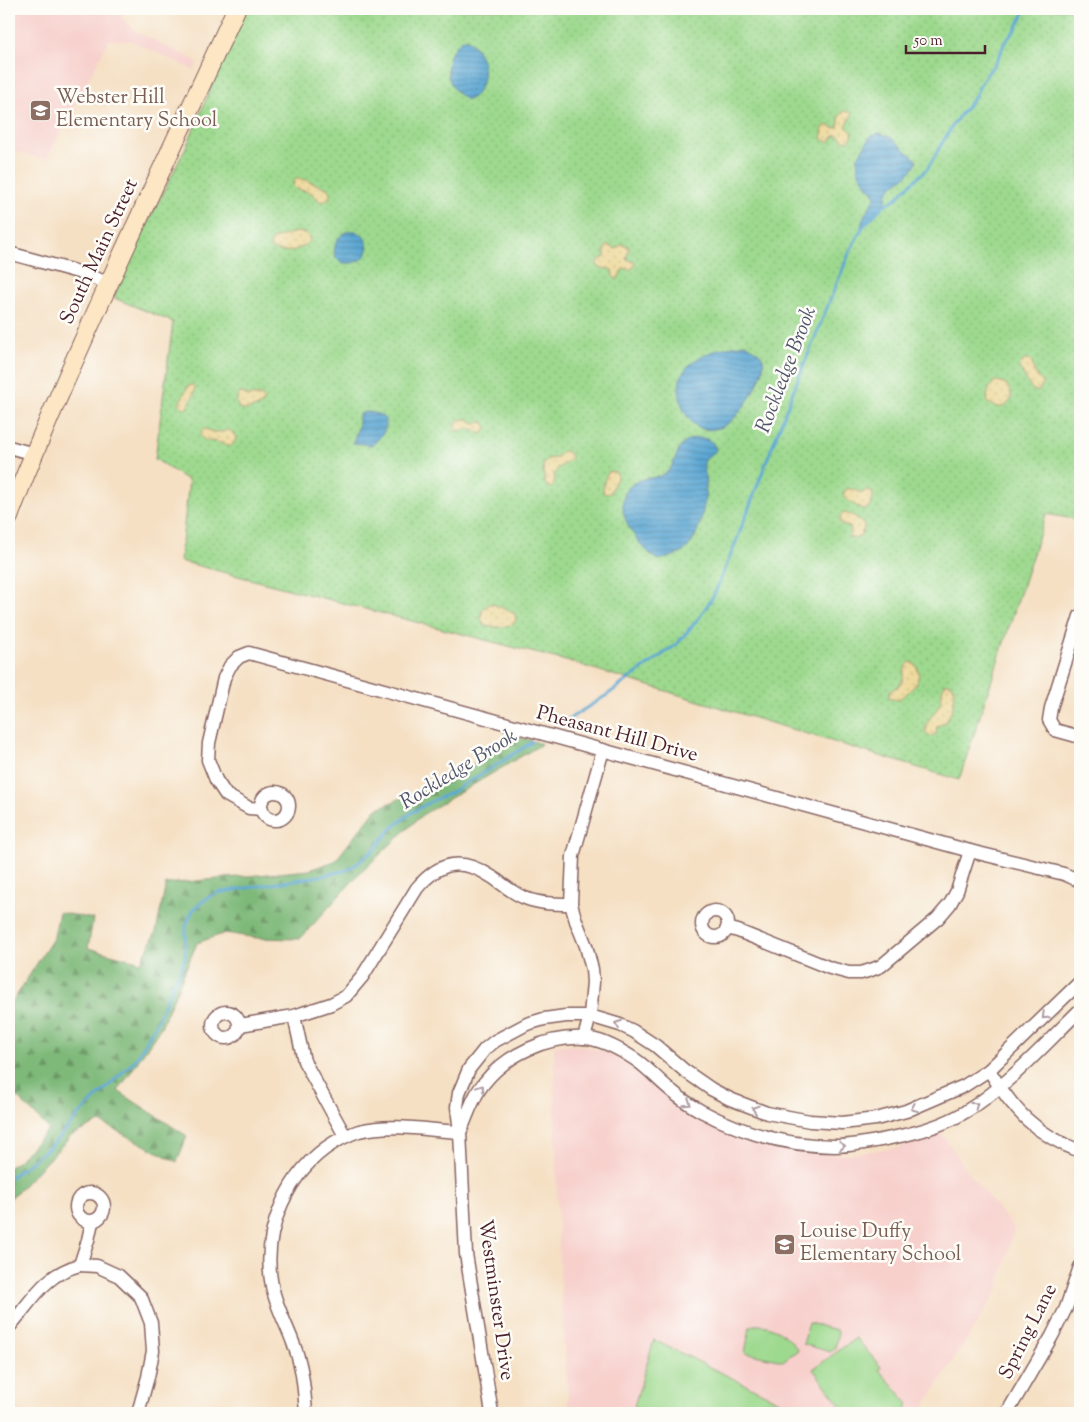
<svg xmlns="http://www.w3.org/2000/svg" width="1089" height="1422" viewBox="0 0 1089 1422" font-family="'Sorts Mill Goudy',serif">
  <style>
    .built { fill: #f7d0cc }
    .grass { fill: url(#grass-dots); stroke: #747c5c }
    .forest { fill: url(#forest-firs); stroke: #646c52 }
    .sand { fill: url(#sand-dots); stroke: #9c7c64 }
    .green { fill: #9dd98e; stroke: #747c5c }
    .water { fill: url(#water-rules); stroke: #52627f }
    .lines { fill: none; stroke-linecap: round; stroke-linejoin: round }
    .stream { stroke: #5aa6d3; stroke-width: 3 }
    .minor-casing { stroke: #866361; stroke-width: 15 }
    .secondary-casing { stroke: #866361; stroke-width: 20 }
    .minor { stroke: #fff; stroke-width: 12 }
    .secondary { stroke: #fce6c4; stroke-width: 18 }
    .oneway { stroke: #ae9aa0 }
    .labels { text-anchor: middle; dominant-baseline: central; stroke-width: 5; stroke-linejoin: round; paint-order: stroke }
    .education-label { font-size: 20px; fill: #785e54; stroke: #fdfcf7; text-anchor: start }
    .street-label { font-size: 20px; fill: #4a1f2b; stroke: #fdfcf7 }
    .water-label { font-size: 21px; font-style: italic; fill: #50556e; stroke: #fdfcf7 }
  </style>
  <defs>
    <pattern id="grass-dots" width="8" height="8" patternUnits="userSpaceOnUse" patternTransform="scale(1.25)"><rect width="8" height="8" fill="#9dd98e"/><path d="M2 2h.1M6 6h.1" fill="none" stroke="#89ba7b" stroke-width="1.8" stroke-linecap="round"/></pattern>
    <pattern id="forest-firs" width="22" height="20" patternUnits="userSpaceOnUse" patternTransform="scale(1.25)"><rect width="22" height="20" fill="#7eb979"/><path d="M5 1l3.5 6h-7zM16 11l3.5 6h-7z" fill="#699663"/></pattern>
    <pattern id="sand-dots" width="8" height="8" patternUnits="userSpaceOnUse" patternTransform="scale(1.25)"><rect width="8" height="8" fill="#eeda9e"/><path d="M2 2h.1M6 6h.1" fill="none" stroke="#cebb88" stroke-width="1.8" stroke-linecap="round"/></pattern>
    <pattern id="water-rules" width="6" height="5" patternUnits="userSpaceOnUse" patternTransform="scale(1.25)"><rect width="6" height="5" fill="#5aa6d3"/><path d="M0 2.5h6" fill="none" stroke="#4c87ab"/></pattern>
  </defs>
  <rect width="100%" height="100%" fill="#fdfcf7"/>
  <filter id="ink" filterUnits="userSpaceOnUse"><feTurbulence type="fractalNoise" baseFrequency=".02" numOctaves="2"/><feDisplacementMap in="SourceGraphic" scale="10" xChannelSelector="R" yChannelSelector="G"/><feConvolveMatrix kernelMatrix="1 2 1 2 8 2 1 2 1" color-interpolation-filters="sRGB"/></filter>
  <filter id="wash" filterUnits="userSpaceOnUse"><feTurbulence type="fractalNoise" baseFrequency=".0096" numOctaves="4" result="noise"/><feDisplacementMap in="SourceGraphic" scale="20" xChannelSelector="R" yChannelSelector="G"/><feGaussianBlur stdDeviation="1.12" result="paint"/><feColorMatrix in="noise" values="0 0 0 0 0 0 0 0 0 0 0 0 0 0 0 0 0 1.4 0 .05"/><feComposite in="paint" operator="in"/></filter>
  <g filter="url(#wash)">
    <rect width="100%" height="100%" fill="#f5e0c4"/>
    <g class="built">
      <polygon points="9,9 125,9 121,17 135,31 198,62 194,70 131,41 109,40 46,160 9,150"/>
      <polygon points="580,1045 612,1054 635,1068 667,1096 703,1121 728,1134 769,1148 809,1154 849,1154 897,1148 941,1133 976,1182 1014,1228 998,1290 920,1413 569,1413 559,1260 555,1123 554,1046"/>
    </g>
    <polygon class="grass" points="247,9 1080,9 1080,520 1046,514 959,780 574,663 180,561 189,481 155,459 173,322 114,298 126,267 187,145 214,80"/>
    <polygon class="forest" points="517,736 542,744 422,815 358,875 300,939 257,938 225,933 197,943 161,1027 118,1091 187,1136 177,1162 100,1122 72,1135 9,1200 9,1167 17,1162 49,1129 9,1089 9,1007 54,937 59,912 93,919 88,948 141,962 156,932 166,884 309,870 335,861 376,809 454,776"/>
    <g class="sand">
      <polygon points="844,111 850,112 852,115 846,126 853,133 852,136 849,141 844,140 838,135 834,136 829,142 822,139 822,135 823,128 827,125 834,128 838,127 840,115"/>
      <path d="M295,179H302L327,188C330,192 331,194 329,199L321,202L310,192L296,189L293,186Z"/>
      <path d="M296,232C302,233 307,232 310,239C304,251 281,255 271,248L270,244L273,239Z"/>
      <polygon points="608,245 616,249 621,245 627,245 629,249 626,259 635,262 635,264 632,269 623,269 621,271 618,279 616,279 613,276 612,270 610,269 600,268 597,264 597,262 605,257 605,248"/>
      <path d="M1029,359L1032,362C1033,371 1037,377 1043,383L1039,391H1035C1031,388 1030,386 1027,381C1023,373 1013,362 1029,359Z"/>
      <path d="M995,381C1006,381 1012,389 1011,399C1005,410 998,408 988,403C986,394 989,387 995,381Z"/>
      <polygon points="193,385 195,387 194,394 187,408 184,408 179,404 188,386"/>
      <path d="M240,393H242L248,396H260L264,399L262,405L247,410L241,409C235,405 236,399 240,393Z"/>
      <path d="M467,419L475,423L484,422L487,428L482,434C478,434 477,430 472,429C468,428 461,431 456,431L455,426L459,420Z"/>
      <path d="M203,429C207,429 211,432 215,432C225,433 230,425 236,438C232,452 226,444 217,442C209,440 204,443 200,434Z"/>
      <path d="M563,451H565L570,454L571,458C566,464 558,466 555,473C552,480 559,481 551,488L545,484L543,465L548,459L556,458Z"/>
      <path d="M610,471L617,473V478L610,493L606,494L603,492C604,486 604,475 610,471Z"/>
      <path d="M846,489H853L860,493L868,490L872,492L873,495L871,506L865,510C861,509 845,499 843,496Z"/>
      <path d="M845,513L854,516L864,525C864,531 861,535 856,539L849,537L851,529L850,527L842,525L840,522L841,515Z"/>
      <path d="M489,604H493L514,613C523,631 494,627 485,626L481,619L482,610Z"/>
      <path d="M910,662C915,664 917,666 918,671C922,683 907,693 898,700L890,698L889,696L890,691C893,689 898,687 900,684C906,677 901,669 910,662Z"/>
      <path d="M946,683C962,683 952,715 945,722C943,724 940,725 937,726L936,734L931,736L926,733C924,721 936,714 940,703C943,695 940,690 946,683Z"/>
    </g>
    <g class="green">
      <polygon points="809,1323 837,1330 838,1332 835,1349 830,1352 803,1344"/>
      <path d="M754,1325C774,1324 787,1335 798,1350L783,1361L745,1353L750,1327Z"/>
      <polygon points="856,1338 881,1367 879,1370 909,1404 903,1413 846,1413 813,1369"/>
      <polygon points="654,1340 804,1413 632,1413"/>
    </g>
    <g class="water">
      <path d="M464,39H468C473,44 478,51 481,58C487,72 482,96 467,100C463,97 458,94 455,90C442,74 447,49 464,39Z"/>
      <path d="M879,133L889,136L917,160C913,174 899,180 890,189C885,194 887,199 885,204C882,209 867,224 862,228L861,226L864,216L875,198L874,192L869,188L859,173L857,159L870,137Z"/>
      <path d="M350,231H356L364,237C366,240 368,245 368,249C367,266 326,272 336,243C338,237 344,232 350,231Z"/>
      <path d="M746,344C751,348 761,352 763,359C768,374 742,413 730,422C718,431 700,434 690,420C684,413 681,404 680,396C672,360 718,347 746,344Z"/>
      <path d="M367,412C395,414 388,432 372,445L353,443L359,424V414Z"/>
      <path d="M695,438C706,438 712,439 716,449C714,456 706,456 704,463C703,470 706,479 706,486C705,506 700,538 684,551C677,556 666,558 658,560C637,546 606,504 634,483C643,476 658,480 667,472C680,459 674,443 695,438Z"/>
    </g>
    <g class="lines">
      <g class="stream">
        <polyline points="564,722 607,695 677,644 699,618 714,595 736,542 794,389 850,251 862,228 872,217 884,205 897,198 905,189 927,169 954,123 975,96 981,83 992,67 996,63 1005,42 1015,30 1026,9"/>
        <polyline points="9,1178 35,1159 54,1143 78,1116 136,1059 156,1024 174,982 180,972 185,957 186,925 193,910 207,898 217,893 326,875 347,870 358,863 376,848 390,830 411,813 430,802 450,793 503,761 532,742"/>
      </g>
    </g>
  </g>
  <g filter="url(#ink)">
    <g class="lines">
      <defs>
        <g id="minor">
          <polyline points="9,253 78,272 108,283"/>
          <polyline points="9,447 34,454"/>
          <polyline points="1080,616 1051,708 1049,720 1055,730 1080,737"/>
          <circle cx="275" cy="806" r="14"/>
          <polyline points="262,809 249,808 226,795 216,780 208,760 209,743 224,678 230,666 239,657 249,653 970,851 1064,874 1080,881"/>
          <circle cx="715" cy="924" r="13"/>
          <polyline points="727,928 738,931 830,968 849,973 861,973 871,970 881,966 938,918 950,904 957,891 970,851"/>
          <circle cx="226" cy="1025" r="13"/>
          <polyline points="294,1016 304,1061 345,1136"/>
          <path d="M240,1025L294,1016L331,1004L346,996L362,977L417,888C440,861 462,857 492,877C503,884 512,893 525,898C540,904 555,904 571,904"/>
          <polyline points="584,1038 590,1016 593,982 592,969 586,946 576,921 571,904 573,856 603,750"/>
          <path d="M989,1070C1013,1110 1036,1135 1080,1151"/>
          <path d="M461,1130C468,1114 473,1096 484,1083C507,1054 547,1036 584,1038C602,1039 621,1050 636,1060C649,1069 660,1082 673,1092C681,1099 692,1106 701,1111C742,1133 788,1146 835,1146C853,1146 872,1142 891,1138C916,1133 943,1126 965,1112C1007,1087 1045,1044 1080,1010"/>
          <circle cx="90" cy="1207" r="14"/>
          <polyline points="80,1265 97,1266 119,1276 141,1297 151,1323 153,1351 148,1377 138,1413"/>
          <path d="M9,1327C32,1301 44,1274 80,1265L88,1240L92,1222"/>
          <path d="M306,1413C305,1399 303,1374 299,1361C293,1335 277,1312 272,1286C261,1232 287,1171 335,1142C342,1138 350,1134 359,1131C392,1123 427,1130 460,1132"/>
          <polyline points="492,1413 466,1254 460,1132 457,1107 459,1093 469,1069 485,1049 495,1041 527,1024 544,1019 566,1016 590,1016 620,1025 633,1031 656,1046 685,1071 711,1089 730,1099 767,1113 810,1121 842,1123 876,1119 906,1111 964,1086 989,1070 1080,982"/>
          <polyline points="1007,1413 1052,1336 1066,1308 1080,1267"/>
        </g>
        <path id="secondary" d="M9,517C24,476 41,437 58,398C114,267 177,139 236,9"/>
      </defs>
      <use href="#minor" class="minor-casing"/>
      <use href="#secondary" class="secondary-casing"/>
      <use href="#minor" class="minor"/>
      <use href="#secondary" class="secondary"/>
    </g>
    <defs><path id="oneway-chevron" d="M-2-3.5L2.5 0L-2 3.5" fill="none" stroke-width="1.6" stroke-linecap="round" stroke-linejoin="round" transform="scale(1.25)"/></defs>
    <g class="oneway">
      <use href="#oneway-chevron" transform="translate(1045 1016) rotate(136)"/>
      <use href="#oneway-chevron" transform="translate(618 1024) rotate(-160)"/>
      <use href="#oneway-chevron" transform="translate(481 1088) rotate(-56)"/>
      <use href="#oneway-chevron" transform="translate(688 1103) rotate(34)"/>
      <use href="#oneway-chevron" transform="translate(975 1105) rotate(-36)"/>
      <use href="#oneway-chevron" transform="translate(914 1108) rotate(158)"/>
      <use href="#oneway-chevron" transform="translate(755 1109) rotate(-162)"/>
      <use href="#oneway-chevron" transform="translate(842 1146) rotate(-3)"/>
    </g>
  </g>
  <defs>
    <symbol id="school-square" viewBox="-11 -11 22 22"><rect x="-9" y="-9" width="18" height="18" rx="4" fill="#8d6e63" stroke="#fdfcf7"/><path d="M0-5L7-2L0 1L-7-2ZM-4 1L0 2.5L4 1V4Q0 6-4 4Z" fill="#fff"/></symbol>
  </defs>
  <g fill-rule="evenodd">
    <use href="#school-square" x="28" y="98" width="25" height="25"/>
    <use href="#school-square" x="772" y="1232" width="25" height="25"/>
  </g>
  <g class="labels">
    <g class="education-label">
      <text x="56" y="98">Webster Hill<tspan x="56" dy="23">Elementary School</tspan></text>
      <text x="800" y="1232">Louise Duffy<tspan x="800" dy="23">Elementary School</tspan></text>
    </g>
    <g class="street-label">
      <text transform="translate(100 252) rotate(-65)">South Main Street</text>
      <text transform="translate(617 735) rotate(15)">Pheasant Hill Drive</text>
      <text transform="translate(495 1300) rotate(82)">Westminster Drive</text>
      <text transform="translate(1029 1332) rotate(-63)">Spring Lane</text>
    </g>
    <g class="water-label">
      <text transform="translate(787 370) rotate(-69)">Rockledge Brook</text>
      <text transform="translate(459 770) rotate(-32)">Rockledge Brook</text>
    </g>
  </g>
  <rect width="1089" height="1422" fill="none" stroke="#fdfcf7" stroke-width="30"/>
  <path d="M906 45v8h79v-8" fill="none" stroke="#4a1f2b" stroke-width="2.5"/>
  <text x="914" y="45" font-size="15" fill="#4a1f2b" stroke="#fdfcf7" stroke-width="4" paint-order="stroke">50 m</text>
</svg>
